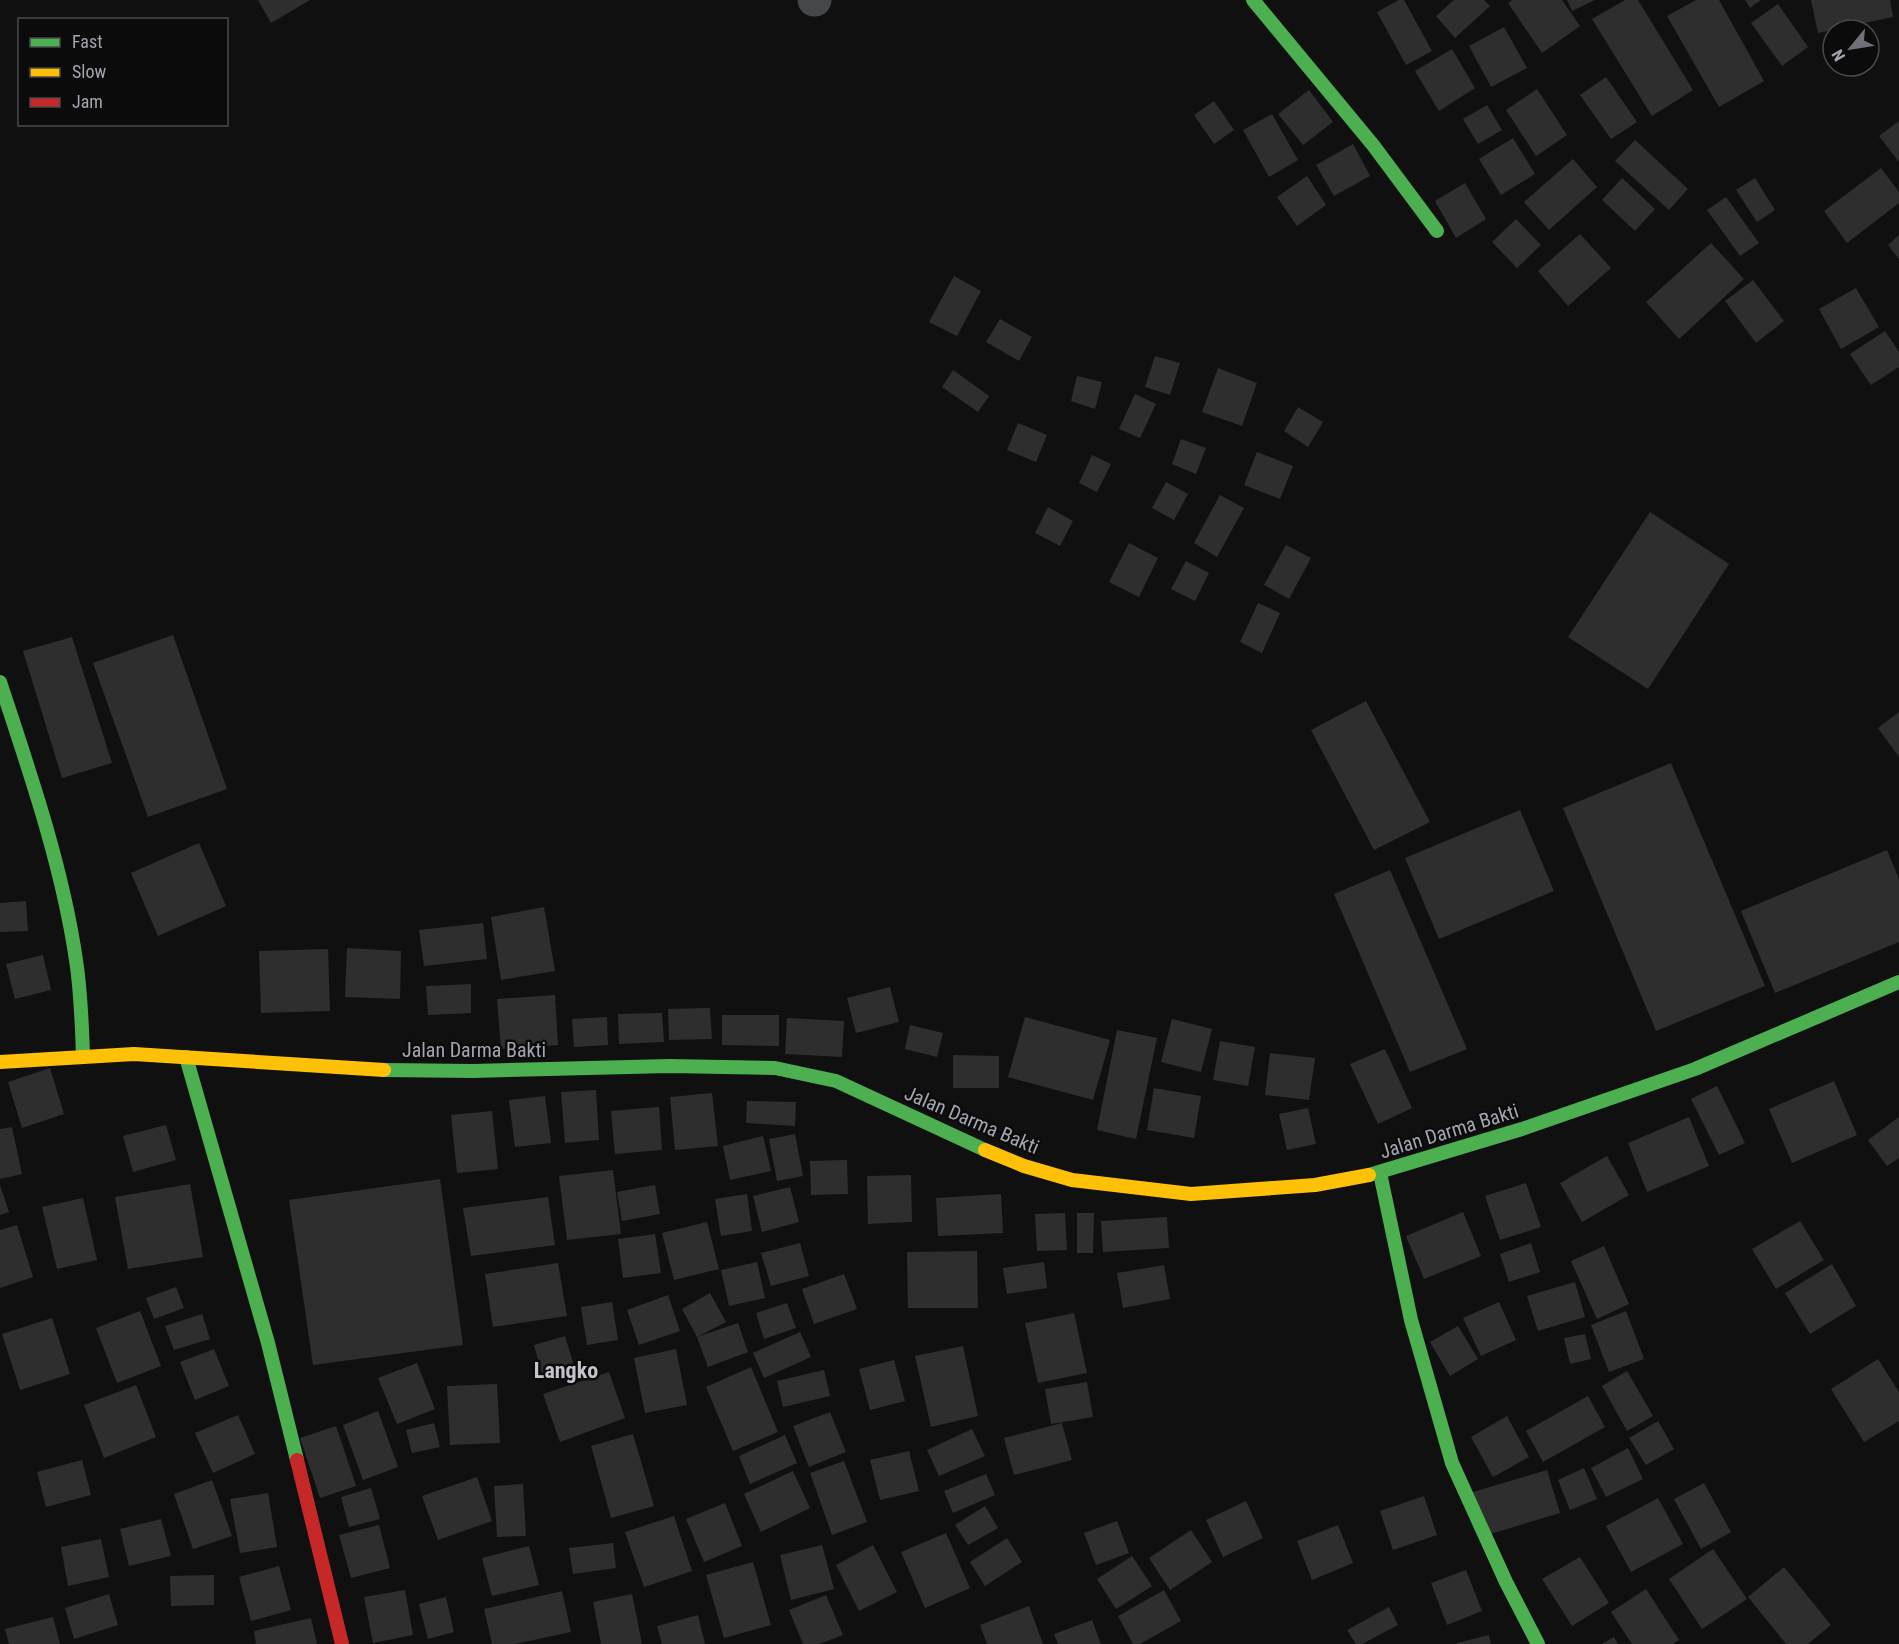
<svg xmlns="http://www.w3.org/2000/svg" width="1899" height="1644" viewBox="0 0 1899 1644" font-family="'Roboto Condensed',sans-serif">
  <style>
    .building { fill: #2e2e2f }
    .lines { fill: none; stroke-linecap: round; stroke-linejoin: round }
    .street { stroke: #46474a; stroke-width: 33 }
    .fast { stroke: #4caf50; stroke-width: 14 }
    .slow { stroke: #ffc107; stroke-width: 14 }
    .jam { stroke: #c62828; stroke-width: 14 }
    .labels { text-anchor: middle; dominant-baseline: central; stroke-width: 5; stroke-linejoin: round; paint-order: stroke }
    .street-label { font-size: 20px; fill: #a3a5b0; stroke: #0b0b0c }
    .quarter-label { font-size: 22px; font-weight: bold; fill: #c3c4cc; stroke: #0b0b0c }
  </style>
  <rect width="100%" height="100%" fill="#101011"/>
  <g class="building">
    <polygon points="258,0 310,0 271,23"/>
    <polygon points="1399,0 1404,0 1432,51 1406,65 1377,12"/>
    <polygon points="1454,0 1484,0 1490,6 1455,38 1436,16"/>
    <polygon points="1512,0 1562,0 1580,26 1542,53 1508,3"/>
    <polygon points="1567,0 1595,0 1572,11"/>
    <polygon points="1625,0 1638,0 1693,90 1652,116 1592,19"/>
    <polygon points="1696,0 1719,0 1764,81 1719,107 1667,16"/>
    <polygon points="1745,0 1761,0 1750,8"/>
    <polygon points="1811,0 1890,0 1893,17 1818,33"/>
    <polygon points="1778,4 1808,47 1782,66 1751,23"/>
    <polygon points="1504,27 1527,68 1491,87 1469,46"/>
    <polygon points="1452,49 1475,88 1439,111 1415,71"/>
    <polygon points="1606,77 1637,122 1611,139 1580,95"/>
    <polygon points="1537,89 1567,135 1536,156 1506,110"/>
    <polygon points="1309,90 1333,122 1303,145 1278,114"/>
    <polygon points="1214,101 1234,130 1214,144 1194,115"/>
    <polygon points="1487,105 1502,130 1478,144 1463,119"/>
    <polygon points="1272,114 1298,160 1269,177 1243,130"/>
    <polygon points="1899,121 1899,162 1879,136"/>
    <polygon points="1513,138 1535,174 1501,195 1479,159"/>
    <polygon points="1635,140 1688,189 1669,210 1615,161"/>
    <polygon points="1353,144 1370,176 1334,196 1316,165"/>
    <polygon points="1573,159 1597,187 1549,230 1524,202"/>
    <polygon points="1881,168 1899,192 1899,203 1847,243 1824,211"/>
    <polygon points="1307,176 1326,205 1297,226 1277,197"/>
    <polygon points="1622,178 1655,209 1635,231 1602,200"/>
    <polygon points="1755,178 1775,210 1757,222 1736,190"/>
    <polygon points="1465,183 1486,219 1456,238 1435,201"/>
    <polygon points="1726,197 1759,243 1740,256 1707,210"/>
    <polygon points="1516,219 1541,245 1517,268 1492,242"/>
    <polygon points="1580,234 1611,268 1568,306 1538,271"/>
    <polygon points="1899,235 1899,259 1888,245"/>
    <polygon points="1711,243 1744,279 1679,339 1646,302"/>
    <polygon points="954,276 981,291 957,336 929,322"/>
    <polygon points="1753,280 1784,321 1756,343 1725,301"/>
    <polygon points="1856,288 1879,327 1841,349 1819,309"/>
    <polygon points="1000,319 1032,337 1019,361 986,342"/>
    <polygon points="1885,331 1899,352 1899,367 1871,385 1850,354"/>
    <polygon points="1155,356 1180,363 1170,395 1145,387"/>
    <polygon points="1218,368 1257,383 1242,426 1202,412"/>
    <polygon points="953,370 989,396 978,412 942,387"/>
    <polygon points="1077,376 1102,382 1095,409 1071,401"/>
    <polygon points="1135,394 1156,404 1140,438 1119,429"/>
    <polygon points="1298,407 1323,422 1308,447 1284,431"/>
    <polygon points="1018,423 1047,435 1036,462 1007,450"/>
    <polygon points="1181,439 1206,448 1196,474 1172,464"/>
    <polygon points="1257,452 1293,466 1280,499 1244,485"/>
    <polygon points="1092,455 1111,464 1097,492 1079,483"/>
    <polygon points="1166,482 1188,494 1174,520 1152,508"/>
    <polygon points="1220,495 1244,508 1217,557 1194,543"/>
    <polygon points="1048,507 1073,521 1060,546 1035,533"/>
    <polygon points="1650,512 1729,564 1648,689 1568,637"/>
    <polygon points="1129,543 1158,558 1139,597 1109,582"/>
    <polygon points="1286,545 1311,558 1289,599 1264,585"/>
    <polygon points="1186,561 1209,573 1195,601 1171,589"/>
    <polygon points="1258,603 1280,613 1262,653 1240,642"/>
    <polygon points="173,635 227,789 148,817 93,663"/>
    <polygon points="72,637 112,763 62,778 23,651"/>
    <polygon points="1366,701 1430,822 1374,850 1311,730"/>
    <polygon points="1899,712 1899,757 1878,728"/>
    <polygon points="1671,763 1765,986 1656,1031 1563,808"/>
    <polygon points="1520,810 1554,891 1439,939 1405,858"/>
    <polygon points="199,843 226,906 158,936 131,873"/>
    <polygon points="1887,850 1899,879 1899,942 1775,993 1741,911"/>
    <polygon points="1390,870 1467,1049 1410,1072 1334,894"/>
    <polygon points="26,901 28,931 0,932 0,903"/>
    <polygon points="544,907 555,971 501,980 491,917"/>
    <polygon points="483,923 487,959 424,966 419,930"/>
    <polygon points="347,948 401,951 400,999 345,997"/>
    <polygon points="328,949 330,1011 261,1013 259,951"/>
    <polygon points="43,955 51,990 15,999 6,964"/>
    <polygon points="471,984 471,1013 428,1015 426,986"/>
    <polygon points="890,987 899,1022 856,1033 847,998"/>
    <polygon points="555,995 558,1045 501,1049 497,999"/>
    <polygon points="710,1008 712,1039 669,1040 668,1009"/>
    <polygon points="662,1013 664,1042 619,1044 618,1014"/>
    <polygon points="722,1015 779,1015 779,1046 722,1045"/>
    <polygon points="607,1017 608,1045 574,1047 572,1019"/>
    <polygon points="1025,1017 1110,1040 1093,1100 1008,1077"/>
    <polygon points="787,1018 844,1021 842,1057 785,1054"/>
    <polygon points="1172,1019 1212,1029 1201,1072 1161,1062"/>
    <polygon points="910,1025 943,1033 937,1057 905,1049"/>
    <polygon points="1117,1030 1157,1038 1136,1139 1097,1130"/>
    <polygon points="1220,1041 1255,1047 1248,1086 1213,1080"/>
    <polygon points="1385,1049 1412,1108 1378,1124 1350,1064"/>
    <polygon points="1270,1053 1315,1058 1309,1100 1265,1095"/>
    <polygon points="953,1055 999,1056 999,1088 953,1088"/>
    <polygon points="50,1068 64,1114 22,1128 8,1082"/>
    <polygon points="1834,1081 1857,1135 1792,1163 1769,1109"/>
    <polygon points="1717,1086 1745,1143 1719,1155 1691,1099"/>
    <polygon points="1154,1088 1201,1096 1194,1138 1147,1130"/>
    <polygon points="596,1090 599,1140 565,1143 561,1092"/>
    <polygon points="712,1093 718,1146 675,1150 670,1097"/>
    <polygon points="545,1096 551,1143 515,1147 509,1100"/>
    <polygon points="747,1101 796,1102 795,1126 746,1123"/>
    <polygon points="659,1107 662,1150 615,1154 611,1111"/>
    <polygon points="1308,1108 1316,1144 1287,1150 1279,1114"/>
    <polygon points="492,1111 498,1169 457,1173 451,1115"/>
    <polygon points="1689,1117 1709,1166 1647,1192 1628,1143"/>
    <polygon points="1899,1117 1899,1158 1887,1166 1868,1140"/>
    <polygon points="166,1125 176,1160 133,1172 123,1136"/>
    <polygon points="12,1127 22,1174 0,1179 0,1129"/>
    <polygon points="795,1134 803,1176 777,1181 769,1139"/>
    <polygon points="763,1136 771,1171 730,1180 723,1146"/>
    <polygon points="1607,1156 1629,1195 1582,1222 1560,1183"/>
    <polygon points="847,1160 848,1194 811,1195 810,1161"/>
    <polygon points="613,1170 621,1234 567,1240 559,1176"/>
    <polygon points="911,1175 912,1222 868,1224 867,1176"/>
    <polygon points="440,1179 463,1345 313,1365 289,1200"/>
    <polygon points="1526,1183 1541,1227 1500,1240 1485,1196"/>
    <polygon points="190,1184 203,1257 128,1269 115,1197"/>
    <polygon points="0,1185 9,1212 0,1215"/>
    <polygon points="655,1185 660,1214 622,1221 617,1192"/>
    <polygon points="790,1187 799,1222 762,1232 753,1196"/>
    <polygon points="747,1194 752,1231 721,1236 715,1199"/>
    <polygon points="1001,1194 1003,1233 938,1236 936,1198"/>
    <polygon points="548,1197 555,1245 471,1256 463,1208"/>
    <polygon points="83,1198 97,1260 57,1269 42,1207"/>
    <polygon points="1463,1212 1481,1256 1424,1279 1406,1236"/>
    <polygon points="1065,1213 1067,1250 1037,1251 1035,1214"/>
    <polygon points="1077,1213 1094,1213 1093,1253 1077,1253"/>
    <polygon points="1167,1217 1169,1248 1103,1252 1101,1221"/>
    <polygon points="1800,1221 1824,1260 1776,1289 1752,1249"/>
    <polygon points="707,1222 719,1269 674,1280 662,1233"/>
    <polygon points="17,1225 33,1277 0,1288 0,1230"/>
    <polygon points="655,1234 661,1273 623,1278 618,1239"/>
    <polygon points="800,1243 809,1276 771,1286 761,1253"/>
    <polygon points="1531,1243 1540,1272 1509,1282 1500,1254"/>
    <polygon points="1604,1246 1629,1304 1597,1319 1571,1261"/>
    <polygon points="977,1251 978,1308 908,1308 907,1252"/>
    <polygon points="757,1262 765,1298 729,1306 721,1270"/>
    <polygon points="1044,1262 1047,1288 1007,1294 1003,1268"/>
    <polygon points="558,1263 567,1316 493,1327 485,1274"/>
    <polygon points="1832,1264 1856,1306 1810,1334 1785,1293"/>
    <polygon points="1164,1265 1170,1299 1123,1308 1117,1273"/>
    <polygon points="844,1274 857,1309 814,1324 802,1289"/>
    <polygon points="1575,1282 1585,1317 1538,1331 1527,1296"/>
    <polygon points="176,1287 184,1308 154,1319 146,1298"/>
    <polygon points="710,1293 726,1322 697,1337 738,1323 748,1352 708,1367 697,1337 682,1309"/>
    <polygon points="668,1295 680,1331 639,1345 627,1310"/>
    <polygon points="612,1302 618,1340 587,1345 581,1307"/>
    <polygon points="1499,1302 1516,1340 1481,1356 1463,1318"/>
    <polygon points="787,1303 796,1328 764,1339 756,1313"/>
    <polygon points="140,1311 161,1366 117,1383 96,1328"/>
    <polygon points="1626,1311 1644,1359 1609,1372 1591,1325"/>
    <polygon points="1074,1313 1087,1373 1038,1383 1025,1323"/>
    <polygon points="202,1314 210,1339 174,1350 165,1326"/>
    <polygon points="52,1318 70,1374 20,1390 2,1334"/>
    <polygon points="1458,1326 1478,1359 1450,1376 1430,1342"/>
    <polygon points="800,1332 811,1357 764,1378 753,1353"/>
    <polygon points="1585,1334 1591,1359 1570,1364 1564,1338"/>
    <polygon points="565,1336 574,1366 542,1375 534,1345"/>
    <polygon points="963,1346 978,1416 931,1427 915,1356"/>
    <polygon points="214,1349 229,1386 195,1400 180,1362"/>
    <polygon points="676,1349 687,1405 645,1413 634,1358"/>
    <polygon points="1878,1359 1899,1392 1899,1421 1864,1442 1831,1389"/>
    <polygon points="894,1360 905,1401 870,1410 859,1369"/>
    <polygon points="417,1363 435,1409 397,1424 378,1378"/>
    <polygon points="751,1367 778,1432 733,1451 706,1387"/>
    <polygon points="824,1370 830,1396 783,1407 777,1381"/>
    <polygon points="1627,1371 1653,1416 1627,1431 1602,1386"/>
    <polygon points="609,1372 625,1418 560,1442 543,1394"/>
    <polygon points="1087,1382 1093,1417 1051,1424 1045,1389"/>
    <polygon points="497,1384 500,1443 450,1445 447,1386"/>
    <polygon points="136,1385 156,1437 104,1458 84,1405"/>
    <polygon points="1588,1396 1605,1427 1543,1462 1526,1431"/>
    <polygon points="378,1411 398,1467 363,1480 343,1425"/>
    <polygon points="830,1412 846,1452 809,1467 793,1426"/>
    <polygon points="238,1415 255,1454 213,1473 195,1433"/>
    <polygon points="1507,1416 1529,1457 1493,1477 1471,1437"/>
    <polygon points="1658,1421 1674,1449 1646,1465 1629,1438"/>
    <polygon points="434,1423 440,1447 412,1453 406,1430"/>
    <polygon points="1062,1423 1072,1460 1014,1475 1004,1438"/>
    <polygon points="336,1426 356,1486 320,1498 300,1438"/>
    <polygon points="972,1429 985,1456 939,1476 927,1450"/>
    <polygon points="633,1434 654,1506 611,1518 591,1446"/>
    <polygon points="785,1435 797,1463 750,1484 739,1456"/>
    <polygon points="1628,1448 1643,1479 1606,1497 1591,1468"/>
    <polygon points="909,1451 919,1491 880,1500 870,1460"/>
    <polygon points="82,1460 91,1495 46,1507 37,1472"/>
    <polygon points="844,1461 867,1522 832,1535 810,1473"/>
    <polygon points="1584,1468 1597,1499 1570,1510 1558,1480"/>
    <polygon points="1547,1470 1560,1513 1487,1535 1473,1492"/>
    <polygon points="793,1471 810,1508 761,1532 744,1494"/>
    <polygon points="986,1474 995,1495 953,1513 944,1491"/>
    <polygon points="477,1477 492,1521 438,1540 422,1496"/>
    <polygon points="212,1480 232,1536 193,1549 174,1494"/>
    <polygon points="1704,1483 1731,1532 1701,1549 1674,1499"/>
    <polygon points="523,1484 526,1536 497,1537 494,1486"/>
    <polygon points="371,1488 380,1519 349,1527 341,1497"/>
    <polygon points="268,1493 277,1547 240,1553 230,1499"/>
    <polygon points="1424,1496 1437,1535 1393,1550 1380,1511"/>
    <polygon points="1658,1498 1683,1544 1631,1572 1606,1526"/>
    <polygon points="1246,1501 1263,1538 1223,1557 1206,1520"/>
    <polygon points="725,1503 742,1546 704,1562 686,1519"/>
    <polygon points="985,1506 998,1528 968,1545 955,1525"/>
    <polygon points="674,1516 692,1571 644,1587 625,1532"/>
    <polygon points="161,1519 171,1556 129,1566 120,1529"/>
    <polygon points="1117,1521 1129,1553 1096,1565 1084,1533"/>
    <polygon points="379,1525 390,1568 351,1578 339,1535"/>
    <polygon points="1338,1525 1353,1563 1312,1580 1297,1541"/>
    <polygon points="1191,1530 1212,1562 1170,1590 1149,1558"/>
    <polygon points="946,1533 970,1588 925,1608 901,1552"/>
    <polygon points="1007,1538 1022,1562 985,1586 970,1562"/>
    <polygon points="101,1539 109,1577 68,1586 61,1547"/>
    <polygon points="613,1543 616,1568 573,1574 569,1548"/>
    <polygon points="822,1545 834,1589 791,1600 780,1555"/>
    <polygon points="873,1545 897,1592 859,1611 836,1565"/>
    <polygon points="529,1546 539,1585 492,1596 482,1558"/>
    <polygon points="1713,1549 1747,1599 1702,1629 1669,1579"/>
    <polygon points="1132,1556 1152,1586 1116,1609 1097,1579"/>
    <polygon points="1580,1557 1609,1603 1572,1626 1542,1579"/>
    <polygon points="753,1562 771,1625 724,1638 706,1575"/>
    <polygon points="279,1566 291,1610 251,1621 239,1577"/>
    <polygon points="1784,1567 1831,1625 1808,1644 1786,1644 1748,1597"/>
    <polygon points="1466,1570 1482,1611 1447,1625 1431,1583"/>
    <polygon points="214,1575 214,1605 171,1606 170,1576"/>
    <polygon points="1646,1589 1679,1640 1673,1644 1632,1644 1611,1612"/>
    <polygon points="405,1590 413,1635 373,1643 364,1597"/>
    <polygon points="1164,1590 1181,1621 1140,1644 1133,1644 1118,1616"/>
    <polygon points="562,1591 571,1632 515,1644 492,1644 484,1609"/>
    <polygon points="109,1594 118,1625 74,1639 65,1608"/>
    <polygon points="632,1594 642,1644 601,1644 593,1602"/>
    <polygon points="826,1595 843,1635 819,1644 803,1644 789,1610"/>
    <polygon points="446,1597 454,1632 428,1639 419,1604"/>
    <polygon points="1029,1606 1043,1644 987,1644 980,1625"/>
    <polygon points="1389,1607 1398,1625 1362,1644 1356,1644 1347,1630"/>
    <polygon points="698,1615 705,1644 662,1644 657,1626"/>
    <polygon points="53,1617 60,1644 9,1644 5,1629"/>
    <polygon points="311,1618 317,1644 256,1644 254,1631"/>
    <polygon points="1092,1620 1101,1644 1058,1644 1054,1634"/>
    <polygon points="1489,1635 1491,1644 1457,1644 1457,1643"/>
    <polygon points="1614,1637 1618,1644 1602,1644"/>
  </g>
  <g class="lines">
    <polyline class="street" points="814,0 815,0"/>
    <g class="fast">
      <polyline points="1253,0 1373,145 1437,231"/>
      <path d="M0,682C30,773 62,865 76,960C81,992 82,1024 83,1056"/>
      <polyline points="186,1057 268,1343 297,1460"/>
      <polyline points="384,1070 473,1071 670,1066 775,1068 836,1081 985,1150"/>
      <polyline points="1380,1173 1411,1320 1452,1463 1506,1582 1538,1644"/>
      <polyline points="1369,1175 1522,1129 1695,1069 1899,982"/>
    </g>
    <g class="slow">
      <polyline points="0,1062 134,1054 384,1070"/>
      <polyline points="985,1150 1024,1166 1072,1180 1191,1194 1315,1185 1369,1175"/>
    </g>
    <polyline class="jam" points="297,1460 342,1644"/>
  </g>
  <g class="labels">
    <g class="street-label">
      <text x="474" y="1050">Jalan Darma Bakti</text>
      <text transform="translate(972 1120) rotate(23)">Jalan Darma Bakti</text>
      <text transform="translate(1449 1131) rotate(-17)">Jalan Darma Bakti</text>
    </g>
    <g class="quarter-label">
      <text x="566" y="1370">Langko</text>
    </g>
  </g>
  <rect x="18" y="18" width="210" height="108" fill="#0b0b0c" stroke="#48494e" stroke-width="1.5"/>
  <rect x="30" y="38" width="30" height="9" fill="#4caf50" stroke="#48494e" stroke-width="1.5"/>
  <text x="72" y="48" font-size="18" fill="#a3a5b0">Fast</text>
  <rect x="30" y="68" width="30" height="9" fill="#ffc107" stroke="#48494e" stroke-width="1.5"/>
  <text x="72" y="78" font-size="18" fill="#a3a5b0">Slow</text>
  <rect x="30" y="98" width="30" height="9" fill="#c62828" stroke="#48494e" stroke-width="1.5"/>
  <text x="72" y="108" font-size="18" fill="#a3a5b0">Jam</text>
  <g transform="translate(1851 48) rotate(240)"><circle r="28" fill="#0b0b0c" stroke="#48494e" stroke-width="1.5"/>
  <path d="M0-4.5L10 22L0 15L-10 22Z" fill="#707178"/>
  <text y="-9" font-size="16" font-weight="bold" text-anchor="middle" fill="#a3a5b0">N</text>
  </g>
</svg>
